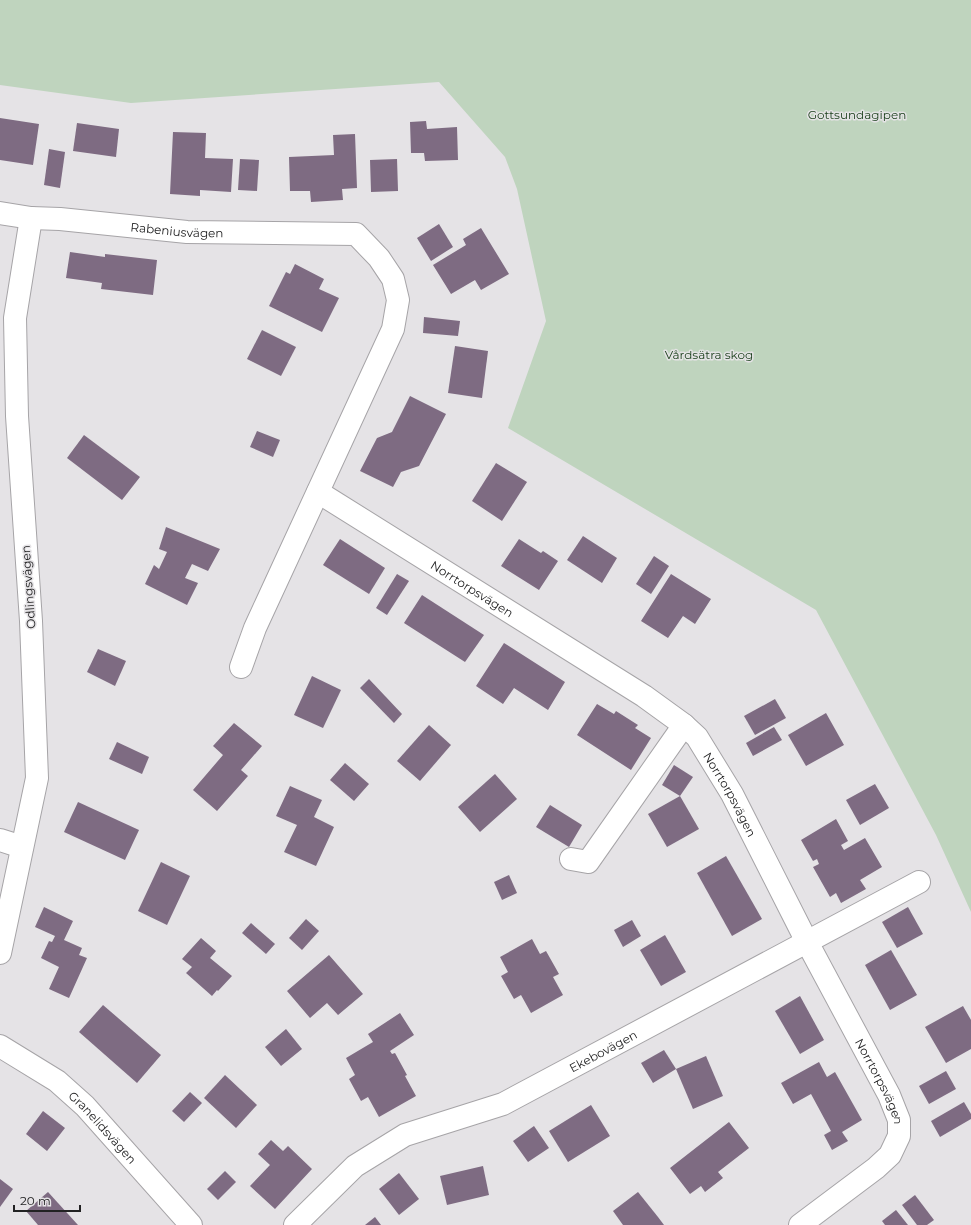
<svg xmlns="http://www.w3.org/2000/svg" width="971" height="1225" viewBox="0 0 971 1225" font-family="Montserrat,sans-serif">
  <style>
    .green { fill: #bfd4be }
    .building { fill: #7e6b82 }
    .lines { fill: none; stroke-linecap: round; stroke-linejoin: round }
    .minor-casing { stroke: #a6a4a7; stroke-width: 24 }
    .minor { stroke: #fff; stroke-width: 22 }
    .labels { text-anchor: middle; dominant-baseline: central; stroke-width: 3; stroke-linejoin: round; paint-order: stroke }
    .park-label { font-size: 12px; fill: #1d411e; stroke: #e5e3e6 }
    .street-label { font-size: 12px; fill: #222223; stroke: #e5e3e6 }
  </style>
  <rect width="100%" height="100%" fill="#e5e3e6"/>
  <polygon class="green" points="0,0 971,0 971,912 936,835 816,610 508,428 546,321 517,189 505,157 439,82 131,103 0,85"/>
  <g class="building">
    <polygon points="0,118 39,124 33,165 0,160"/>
    <polygon points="426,121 427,129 457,127 458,160 425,161 424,153 411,153 410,122"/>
    <polygon points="77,123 119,129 116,157 73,151"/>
    <polygon points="173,132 206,133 205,158 233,159 231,192 200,190 200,196 170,194"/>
    <polygon points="355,134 357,188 342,189 343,200 311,202 310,191 290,191 289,157 334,155 333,135"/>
    <polygon points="49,149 65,152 60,188 44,185"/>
    <polygon points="240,159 259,160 257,191 238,190"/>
    <polygon points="397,159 398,191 371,192 370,160"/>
    <polygon points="439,224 453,247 431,261 417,238"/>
    <polygon points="481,228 509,274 481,290 475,280 451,294 433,265 466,245 463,239"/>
    <polygon points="70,252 105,257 105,254 157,260 153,295 101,289 102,283 66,278"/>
    <polygon points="295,264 324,279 319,289 339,298 322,332 269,306 286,272 290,274"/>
    <polygon points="424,317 460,321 458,336 423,333"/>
    <polygon points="262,330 296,347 281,376 247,359"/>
    <polygon points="455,346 488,351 482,398 448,393"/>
    <polygon points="410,396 446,414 419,466 401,472 393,487 360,471 377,438 392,432"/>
    <polygon points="257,431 280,440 273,457 250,447"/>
    <polygon points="84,435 140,477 122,500 67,458"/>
    <polygon points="496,463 527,482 502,521 472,501"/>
    <polygon points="166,527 220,549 208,571 192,564 185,578 198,583 187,605 145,584 154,565 159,569 167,552 159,549"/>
    <polygon points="583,536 617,558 602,583 567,560"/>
    <polygon points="340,539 385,568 369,594 323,565"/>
    <polygon points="519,539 541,553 543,551 558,561 539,590 501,566"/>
    <polygon points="654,556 669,566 651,594 636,584"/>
    <polygon points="397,574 409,581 387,615 376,608"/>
    <polygon points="671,574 711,599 695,624 683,616 668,638 641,621"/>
    <polygon points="422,595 484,635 465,662 404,623"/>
    <polygon points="504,643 565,682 548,710 514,688 503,704 476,686"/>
    <polygon points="98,649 126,661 115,686 87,672"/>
    <polygon points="312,676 341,690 323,728 294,715"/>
    <polygon points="369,679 402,714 394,723 360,688"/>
    <polygon points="775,699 786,718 755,735 744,716"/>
    <polygon points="597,704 614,714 616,711 638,725 635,728 651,738 631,770 577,735"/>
    <polygon points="826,713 844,745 806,766 788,735"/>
    <polygon points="234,723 262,746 241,770 248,776 217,811 193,790 223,755 213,746"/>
    <polygon points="429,725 451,745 420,781 397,761"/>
    <polygon points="774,727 782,740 753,756 746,743"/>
    <polygon points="117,742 149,757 142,774 109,759"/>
    <polygon points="345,763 369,784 354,801 330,780"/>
    <polygon points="674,765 693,777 680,796 662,785"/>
    <polygon points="495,774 517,799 480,832 458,807"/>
    <polygon points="875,784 889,808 860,825 846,800"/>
    <polygon points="290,786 322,800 314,817 334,827 316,866 284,852 297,825 276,816"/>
    <polygon points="680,796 699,829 667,847 648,814"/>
    <polygon points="78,802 139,830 125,860 64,832"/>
    <polygon points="550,805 582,825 569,847 536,827"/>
    <polygon points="836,819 848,841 841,845 844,850 865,838 882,867 860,880 866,889 841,903 836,893 830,897 813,867 819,864 817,859 813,861 801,840"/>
    <polygon points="726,856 762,919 732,936 697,873"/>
    <polygon points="161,862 190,876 167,925 138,911"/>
    <polygon points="509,875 517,893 502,900 494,882"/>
    <polygon points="44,907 73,921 64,940 82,948 79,955 87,958 69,998 49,989 59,967 41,958 49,941 52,942 55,936 35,927"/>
    <polygon points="908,907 923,934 897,948 882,922"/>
    <polygon points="306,919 319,931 302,950 289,938"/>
    <polygon points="632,920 641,936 623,947 614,930"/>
    <polygon points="251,923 275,944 266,954 242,933"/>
    <polygon points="665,935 686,972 661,986 640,950"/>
    <polygon points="201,938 216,951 210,958 232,976 218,991 217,990 212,996 186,973 192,967 182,959"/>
    <polygon points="532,939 540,954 546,951 559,974 553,977 563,995 531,1013 521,995 514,999 501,976 508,972 500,957"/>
    <polygon points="891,950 917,995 890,1010 865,965"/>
    <polygon points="329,955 363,994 338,1015 327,1003 310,1018 287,991"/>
    <polygon points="800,996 824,1040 800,1054 775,1011"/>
    <polygon points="103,1005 161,1055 137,1083 79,1032"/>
    <polygon points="963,1006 971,1020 971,1049 946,1063 925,1027"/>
    <polygon points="400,1013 414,1035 390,1051 392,1054 395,1053 407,1075 405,1076 416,1096 379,1117 368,1097 361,1101 349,1079 355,1075 346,1058 373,1042 368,1034"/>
    <polygon points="286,1029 302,1049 281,1066 265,1047"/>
    <polygon points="664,1050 676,1069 653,1083 641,1063"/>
    <polygon points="706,1056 723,1096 693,1109 676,1069"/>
    <polygon points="819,1062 827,1077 835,1072 862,1120 842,1132 848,1141 832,1150 824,1135 831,1131 811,1094 793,1104 781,1083"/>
    <polygon points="946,1071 956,1089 929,1104 919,1086"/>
    <polygon points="225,1075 257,1105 236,1128 204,1098"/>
    <polygon points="190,1092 202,1103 184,1122 172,1111"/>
    <polygon points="964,1102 971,1114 971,1119 940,1137 931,1121"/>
    <polygon points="591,1105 610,1136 568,1162 549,1131"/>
    <polygon points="43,1111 65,1128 47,1151 26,1134"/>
    <polygon points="729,1122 749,1148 718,1172 723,1178 705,1192 701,1186 690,1194 670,1168"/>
    <polygon points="534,1126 549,1148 528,1162 513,1141"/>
    <polygon points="271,1140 283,1151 288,1146 312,1169 275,1209 250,1186 270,1165 258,1154"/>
    <polygon points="483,1166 489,1195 447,1205 440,1176"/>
    <polygon points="225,1171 236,1182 218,1200 207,1189"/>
    <polygon points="399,1173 419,1199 399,1215 379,1189"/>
    <polygon points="0,1179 13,1189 0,1207"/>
    <polygon points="48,1192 78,1225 38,1225 26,1211"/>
    <polygon points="638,1192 658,1217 664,1225 623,1225 613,1211"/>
    <polygon points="915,1195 934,1220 927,1225 917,1225 902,1205"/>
    <polygon points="896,1210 908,1225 885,1225 882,1221"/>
    <polygon points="375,1217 381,1225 365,1225"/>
  </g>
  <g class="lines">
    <defs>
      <g id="minor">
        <path id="s1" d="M0,213L31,218L60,219L187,232L356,234L379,258L393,279L398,300L393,329L255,628L241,667"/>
        <path id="s2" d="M318,492L644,696L684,725L697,737L732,794L807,942L889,1095L899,1120V1136L890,1155L876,1168L800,1225"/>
        <polyline points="0,840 22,847"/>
        <polyline points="571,859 588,862 684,725"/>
        <polyline points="0,953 37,778 31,621 17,416 15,318 31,218"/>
        <path id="s3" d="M0,1046L57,1081L85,1106L191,1225"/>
        <path id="s4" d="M295,1225L355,1166L405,1135L503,1104L919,882"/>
      </g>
    </defs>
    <use href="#minor" class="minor-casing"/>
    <use href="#minor" class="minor"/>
  </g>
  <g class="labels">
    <g class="park-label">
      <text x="857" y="114">Gottsundagipen</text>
      <text x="709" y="354">Vårdsätra skog</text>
    </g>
    <g class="street-label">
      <text stroke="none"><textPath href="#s1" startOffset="178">Rabeniusvägen</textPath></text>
      <text transform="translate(28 587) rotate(-94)">Odlingsvägen</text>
      <text stroke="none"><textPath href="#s2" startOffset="182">Norrtorpsvägen</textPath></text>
      <text stroke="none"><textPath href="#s2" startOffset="518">Norrtorpsvägen</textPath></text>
      <text stroke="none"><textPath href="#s4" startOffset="359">Ekebovägen</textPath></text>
      <text stroke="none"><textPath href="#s2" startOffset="842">Norrtorpsvägen</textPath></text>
      <text stroke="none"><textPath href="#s3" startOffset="132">Granelidsvägen</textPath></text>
    </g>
  </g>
  <path d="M14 1205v6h66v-6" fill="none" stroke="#222223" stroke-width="2"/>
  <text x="20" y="1205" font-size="12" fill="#222223" stroke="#e5e3e6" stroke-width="3" paint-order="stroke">20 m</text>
</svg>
